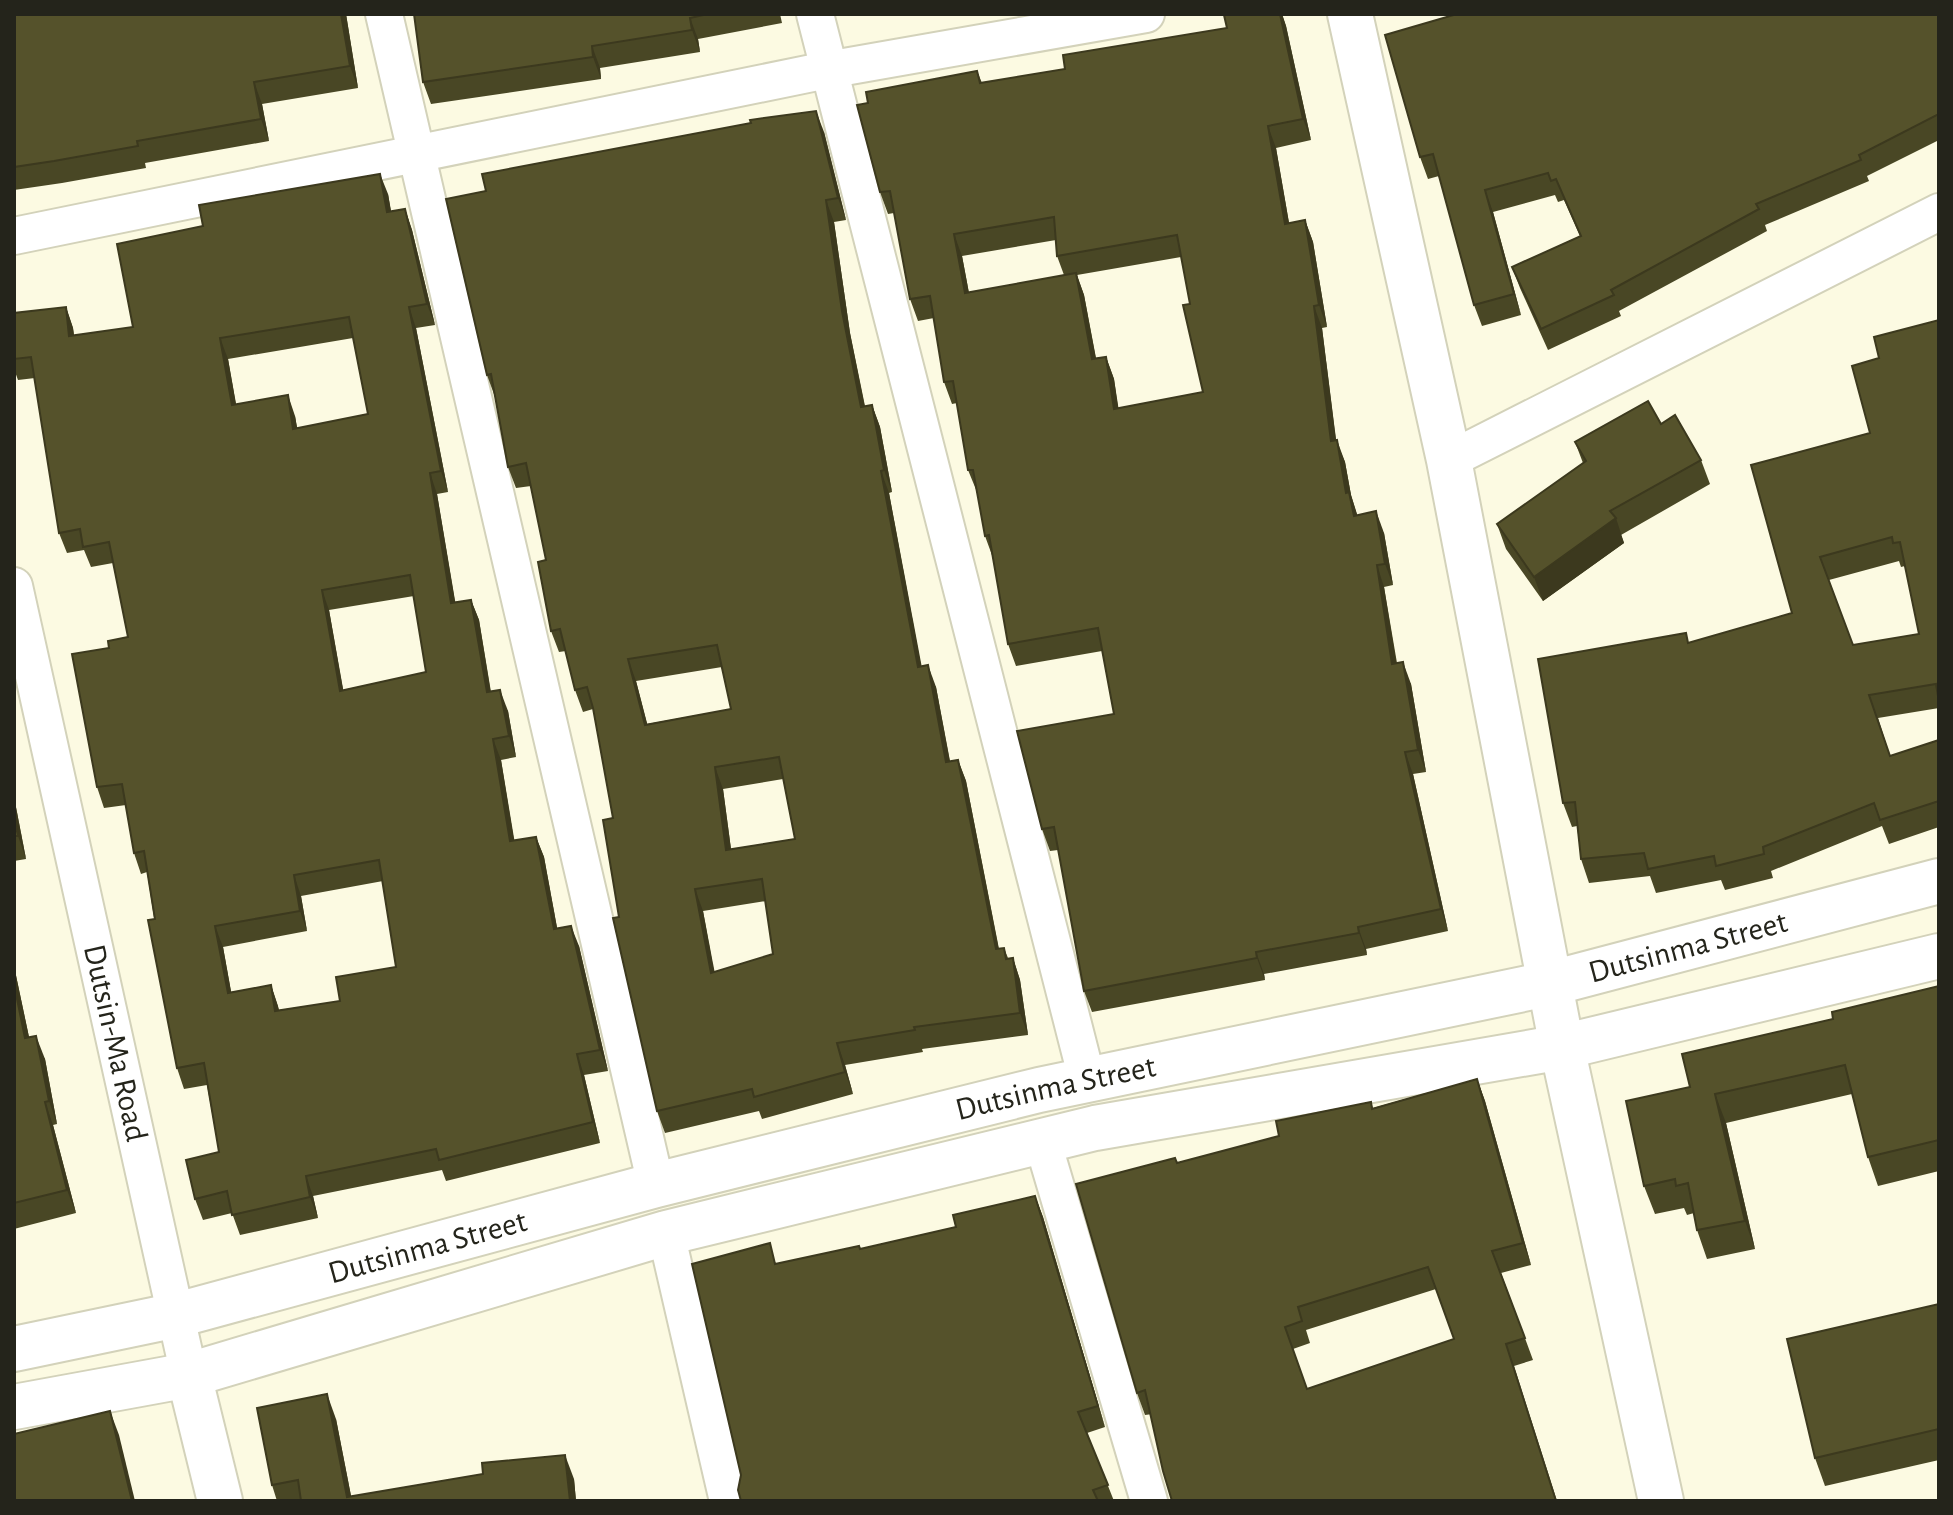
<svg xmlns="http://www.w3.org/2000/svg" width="1953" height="1515" viewBox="0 0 1953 1515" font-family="'Alegreya Sans',sans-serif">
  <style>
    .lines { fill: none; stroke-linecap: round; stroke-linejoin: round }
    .street-casing { stroke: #d3d2ba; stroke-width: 40 }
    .secondary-casing { stroke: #d3d2ba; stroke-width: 48 }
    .street { stroke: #fff; stroke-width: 36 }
    .secondary { stroke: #fff; stroke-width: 44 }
    .wall { fill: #494725; fill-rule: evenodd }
    .shaded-wall { fill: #3c391e }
    .building { fill: #55522b; stroke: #3c391e; stroke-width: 2; fill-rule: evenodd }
    .labels { text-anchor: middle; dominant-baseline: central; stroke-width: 8; stroke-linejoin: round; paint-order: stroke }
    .street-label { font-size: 32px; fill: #24241b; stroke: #fff }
  </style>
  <rect width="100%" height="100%" fill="#fcfae2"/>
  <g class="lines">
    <defs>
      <g id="street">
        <polyline points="384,14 656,1185"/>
        <polyline points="815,14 1087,1079"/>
        <polyline points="14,236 827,70 1146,14"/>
        <polyline points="1449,460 1939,212"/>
        <path id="s1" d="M14,586L189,1375"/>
        <polyline points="1043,1143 1149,1501"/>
        <polyline points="666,1233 728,1501"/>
      </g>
      <g id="secondary">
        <polyline points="1350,14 1449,460 1562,1047 1661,1501"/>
        <path id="s2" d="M14,1349L177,1315L656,1185L1039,1090L1552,983L1939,881"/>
        <polyline points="189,1375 220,1501"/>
        <polyline points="14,1407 189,1375 666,1233 1095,1128 1562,1047 1939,956"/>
      </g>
    </defs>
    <use href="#street" class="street-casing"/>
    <use href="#secondary" class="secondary-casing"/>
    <use href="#street" class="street"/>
    <use href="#secondary" class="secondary"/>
  </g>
  <g class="wall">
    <polygon points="14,14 346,14 358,88 262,104 269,141 145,163 146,168 62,183 14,190"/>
    <polygon points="414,14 780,14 782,23 698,39 700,52 600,68 601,79 431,104 423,82"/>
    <path d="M1231,14H1282L1286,26L1311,140L1276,148L1289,223L1305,220L1313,242L1327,327L1322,328L1336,441L1345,462L1351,495L1357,515L1384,533L1393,585L1384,587L1397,663L1411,684L1426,772L1413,774L1448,931L1366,949L1367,955L1264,974L1265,980L1092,1012L1084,991L1058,850L1050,851L1042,829L1114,714L1102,651L1016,666L1008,644L993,558L985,536L977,492L968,470L957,403L952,404L944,382L934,318L918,321L910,299L894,213L888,214L880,192L868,103L977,71L982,83L1065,69L1227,28ZM1056,240L1057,256L1064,275L969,293L962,256ZM1181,257L1190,304L1203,392L1118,408L1114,379L1106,357L1096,358L1084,295L1077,275Z"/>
    <polygon points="1939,14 1939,140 1867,176 1869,181 1765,225 1767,231 1619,311 1621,316 1548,350 1520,288 1512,267 1580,236 1564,200 1558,202 1555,195 1493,212 1521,315 1482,326 1474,305 1439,176 1428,179 1420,157"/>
    <path d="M824,132L846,220L834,222L850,333L865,406L872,405L880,427L892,492L889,493L921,666L936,687L950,761L958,760L966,781L999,949L1004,948L1008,958H1013L1020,980L1028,1035L922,1049L923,1052L845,1065L853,1094L762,1119L759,1111L665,1133L657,1111L619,917L613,818L593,709L583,712L575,690L566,651L559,652L551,631L546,560L531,486L516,488L508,467L495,397L487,375ZM722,667L731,709L647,724L636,681ZM783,779L795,839L731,849L723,789ZM766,901L773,954L714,972L703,911Z"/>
    <path d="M388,194L391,212L405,209L412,230L435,325L416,328L448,492L437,494L455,602L471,600L479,620L491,692L508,711L516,757L501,760L514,841L536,837L544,857L557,928L579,946L608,1071L584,1075L600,1143L446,1181L442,1170L313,1196L318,1218L240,1235L232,1213L203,1220L195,1199L219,1152L207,1085L184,1089L177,1068L147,872L141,874L134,853L126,805L104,808L97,787L109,648L128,637L113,563L91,567L84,550L67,553L59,533L35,378L18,380L14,369V313L66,307L73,328L74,336L133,327ZM353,338L368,414L297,428L295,416L236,405L228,359ZM414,596L426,672L343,690L329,610ZM383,881L396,967L340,1001L279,1010L271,985L231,992L223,947L307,931L301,896Z"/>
    <path d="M1939,320V708L1878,718L1890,756L1939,740V827L1889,844L1882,826L1771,871L1773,878L1725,890L1721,880L1656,893L1650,876L1589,883L1581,859L1577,826L1572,827L1563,803L1690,643L1792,613L1870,433L1879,358ZM1899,561L1901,567L1905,566L1919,634L1853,645L1829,580Z"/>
    <polygon points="1661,424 1701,460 1710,484 1621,535 1624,543 1543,601 1506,549 1497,524 1583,463 1575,442"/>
    <polygon points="14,797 26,859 14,861"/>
    <polygon points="14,966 29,1037 45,1059 57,1124 53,1125 76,1213 14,1229"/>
    <polygon points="1939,986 1939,1171 1878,1186 1868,1157 1852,1094 1726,1123 1755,1249 1707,1259 1697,1230 1694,1213 1687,1215 1684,1208 1655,1214 1644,1186 1690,1087 1833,1019"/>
    <path d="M1477,1079L1485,1101L1531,1265L1501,1273L1533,1360L1514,1366L1145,1415L1137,1393L1177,1163L1279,1136L1371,1102L1373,1108ZM1436,1289L1454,1339L1307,1389L1293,1349L1310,1343L1306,1330Z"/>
    <polygon points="1035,1196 1043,1217 1105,1427 1087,1433 1114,1501 741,1501 778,1264 860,1249 956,1227"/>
    <polygon points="1939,1304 1939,1460 1825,1486 1815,1458"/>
    <polygon points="336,1419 351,1496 574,1479 576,1501 277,1501 272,1485"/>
  </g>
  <g class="shaded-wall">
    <polygon points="341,14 346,14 358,88 350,66"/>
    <polygon points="1280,14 1282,14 1286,26 1311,140 1303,119"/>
    <polygon points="690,18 698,39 700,52 692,30"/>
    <polygon points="592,46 600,68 601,79 593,57"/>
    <polygon points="254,82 262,104 269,141 261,119"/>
    <polygon points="816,111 824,132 846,220 838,198"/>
    <polygon points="1268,126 1276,148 1293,246 1285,224"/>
    <polygon points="380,174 388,194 395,233 387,212"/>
    <polygon points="1485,190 1493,212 1521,315 1514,294"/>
    <polygon points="826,200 834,222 850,333 869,428 861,407 842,311"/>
    <polygon points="405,209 412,230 435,325 427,304"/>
    <polygon points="1305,220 1313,242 1327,327 1319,305"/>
    <polygon points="954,234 962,256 973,315 965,293"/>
    <polygon points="1076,273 1084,295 1100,381 1092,359"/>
    <polygon points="1314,306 1322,328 1339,463 1331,441"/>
    <polygon points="66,307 73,328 77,357 69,336"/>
    <polygon points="409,307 416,328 448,492 441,471"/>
    <polygon points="220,338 228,359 240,426 232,405"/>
    <polygon points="1106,357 1114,379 1122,431 1114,409"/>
    <polygon points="288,395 295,416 301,449 293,429"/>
    <polygon points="872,405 880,427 892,492 884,470"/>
    <polygon points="1337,440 1345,462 1351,495 1357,514 1362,538 1346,493"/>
    <polygon points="881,471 889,493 926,689 918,667"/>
    <polygon points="430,473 437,494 459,624 451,603"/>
    <polygon points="1376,511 1384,533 1393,585 1385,564"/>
    <polygon points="1616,518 1624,543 1543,601 1534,577"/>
    <polygon points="1377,565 1384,587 1400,686 1392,664"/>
    <polygon points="322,590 329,610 347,711 340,691"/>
    <polygon points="471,600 479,620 494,713 487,692"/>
    <polygon points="628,659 636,681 653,746 645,725"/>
    <polygon points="1403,662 1411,684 1426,772 1418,750"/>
    <polygon points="928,665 936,687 954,784 946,762"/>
    <polygon points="500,690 508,711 516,757 509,736"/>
    <polygon points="493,739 501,760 518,862 510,841"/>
    <polygon points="1405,752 1413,774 1448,931 1441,909"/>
    <polygon points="958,760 966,781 1003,971 996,949"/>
    <polygon points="715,767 723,789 734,872 726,850"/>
    <polygon points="14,797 26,859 18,836 14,817"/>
    <polygon points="536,837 544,857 561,949 554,929"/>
    <polygon points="294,875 301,896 307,931 300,911"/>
    <polygon points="695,889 703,911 719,995 711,973"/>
    <polygon points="215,926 223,947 235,1013 228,993"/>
    <polygon points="571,926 579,946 608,1071 600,1050"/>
    <polygon points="1358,927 1366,949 1367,955 1359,933"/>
    <polygon points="1256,952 1264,974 1265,980 1257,958"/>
    <polygon points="1013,958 1020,980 1028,1035 1020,1013"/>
    <polygon points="14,966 34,1061 25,1038 14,984"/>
    <polygon points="271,985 278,1006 283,1031 275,1011"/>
    <polygon points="36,1036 45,1059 57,1124 49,1101"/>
    <polygon points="837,1043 845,1065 853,1094 845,1072"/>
    <polygon points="577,1054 584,1075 600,1143 593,1122"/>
    <polygon points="1477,1079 1485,1101 1531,1265 1523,1243"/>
    <polygon points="1715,1094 1726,1123 1755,1249 1745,1221"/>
    <polygon points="45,1102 53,1125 76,1213 67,1190"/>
    <polygon points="306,1176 313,1196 318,1218 310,1197"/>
    <polygon points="1035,1196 1043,1217 1105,1427 1098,1406"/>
    <polygon points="1506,1344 1514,1366 1557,1501 1556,1501"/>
    <polygon points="327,1394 336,1419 352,1501 347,1497"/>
    <polygon points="110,1411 119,1435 135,1501 132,1501"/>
    <polygon points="565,1455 574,1479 576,1501 570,1501"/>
  </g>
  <g class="building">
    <polygon points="14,14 341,14 350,66 254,82 261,119 137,141 138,146 54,161 14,167"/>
    <polygon points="414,14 708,14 690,18 692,30 592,46 593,57 423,82"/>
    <path d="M1231,14H1280L1303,119L1268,126L1285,224L1305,220L1319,305L1314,306L1331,441L1337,440L1346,493L1349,492L1354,516L1376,511L1385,564L1377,565L1392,664L1403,662L1418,750L1405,752L1441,909L1358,927L1359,933L1256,952L1257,958L1084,991L1054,827L1042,829L1017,731L1114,714L1098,628L1008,644L989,535L985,536L973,470H968L953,381L944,382L930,296L910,299L890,191L880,192L857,105L868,103L866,92L977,71L980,83L1065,69L1063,55L1227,28L1224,15ZM1054,217L1057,256L1177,235L1190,304L1183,305L1203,392L1114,409L1106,357L1092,359L1076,273L965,293L954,234Z"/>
    <polygon points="1457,14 1939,14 1939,114 1859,155 1861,160 1756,204 1759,209 1611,290 1614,295 1541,329 1512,267 1581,236 1556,179 1551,181 1548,173 1485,190 1514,294 1474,305 1433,154 1420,157 1385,35"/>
    <path d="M816,111L838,198L826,200L842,311L861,407L872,405L884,470L881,471L918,667L928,665L946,762L958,760L996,949L1004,948L1006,959L1013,958L1020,1013L914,1027L915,1030L837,1043L845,1072L754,1097L752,1089L657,1111L613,918L619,917L603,820L613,818L593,708L587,687L575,690L560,629L551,631L538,562L546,560L526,463L508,467L491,374L487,375L446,199L486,191L482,174L751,123L750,120ZM717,645L731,709L645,725L628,659ZM779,757L795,839L726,850L715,767ZM762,879L773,954L711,973L695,889Z"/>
    <path d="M380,174L387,212L405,209L427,304L409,307L441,471L430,473L451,603L471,600L487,692L500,690L509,736L493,739L510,841L536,837L554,929L571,926L600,1050L577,1054L593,1122L439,1160L436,1149L306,1176L310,1197L232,1215L227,1191L195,1199L186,1160L219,1152L204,1063L177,1068L148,920L155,919L144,851L134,853L122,784L97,787L72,654L109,648L108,641L128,637L109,542L83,547L80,529L59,533L31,357L14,359V313L66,307L69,336L133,327L117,244L203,226L199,205ZM349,317L368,414L293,429L288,395L232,405L220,338ZM410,575L426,672L340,691L322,590ZM379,860L396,967L336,977L340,1001L275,1011L271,985L228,993L215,926L300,911L294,875Z"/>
    <path d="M1939,320V702L1936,684L1869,695L1890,756L1939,740V801L1880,820L1874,803L1763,847L1764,854L1716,866L1714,856L1648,869L1644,853L1581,859L1575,802L1563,803L1538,659L1686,633L1688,643L1792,613L1751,465L1870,433L1852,366L1879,358L1874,337ZM1892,537L1893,543L1900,542L1919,634L1853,645L1820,557Z"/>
    <polygon points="1648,401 1661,424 1675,415 1701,460 1610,511 1616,518 1534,577 1497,524 1586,461 1575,442"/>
    <polygon points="14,817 18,836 14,836"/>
    <polygon points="14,984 25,1038 36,1036 49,1101 45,1102 67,1190 14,1203"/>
    <polygon points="1939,986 1939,1140 1868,1157 1845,1065 1715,1094 1745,1221 1697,1230 1688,1183 1676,1186 1675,1179 1644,1186 1626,1101 1690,1087 1682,1054 1833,1019 1832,1012"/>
    <path d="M1477,1079L1523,1243L1492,1251L1525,1338L1506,1344L1556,1501H1172L1163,1471L1145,1390L1137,1393L1076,1184L1175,1158L1177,1163L1279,1136L1276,1121L1371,1102L1372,1109ZM1428,1267L1454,1339L1307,1389L1285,1327L1302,1321L1298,1307Z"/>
    <polygon points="1035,1196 1098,1406 1078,1412 1108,1485 1093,1490 1098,1501 741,1501 738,1490 741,1475 692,1264 770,1243 775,1264 859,1246 860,1249 956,1227 953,1215"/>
    <polygon points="1939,1304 1939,1429 1815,1458 1787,1339"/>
    <polygon points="327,1394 347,1497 483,1474 482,1463 565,1455 570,1501 301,1501 298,1480 272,1485 257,1408"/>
    <polygon points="110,1411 132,1501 14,1501 14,1434"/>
  </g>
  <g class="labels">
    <g class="street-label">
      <text stroke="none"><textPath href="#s2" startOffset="1722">Dutsinma Street</textPath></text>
      <text stroke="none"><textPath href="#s1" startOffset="468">Dutsin-Ma Road</textPath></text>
      <text stroke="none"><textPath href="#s2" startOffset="1074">Dutsinma Street</textPath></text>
      <text stroke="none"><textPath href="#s2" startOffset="426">Dutsinma Street</textPath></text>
    </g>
  </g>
  <rect width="1953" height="1515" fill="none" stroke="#24241b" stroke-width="32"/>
</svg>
